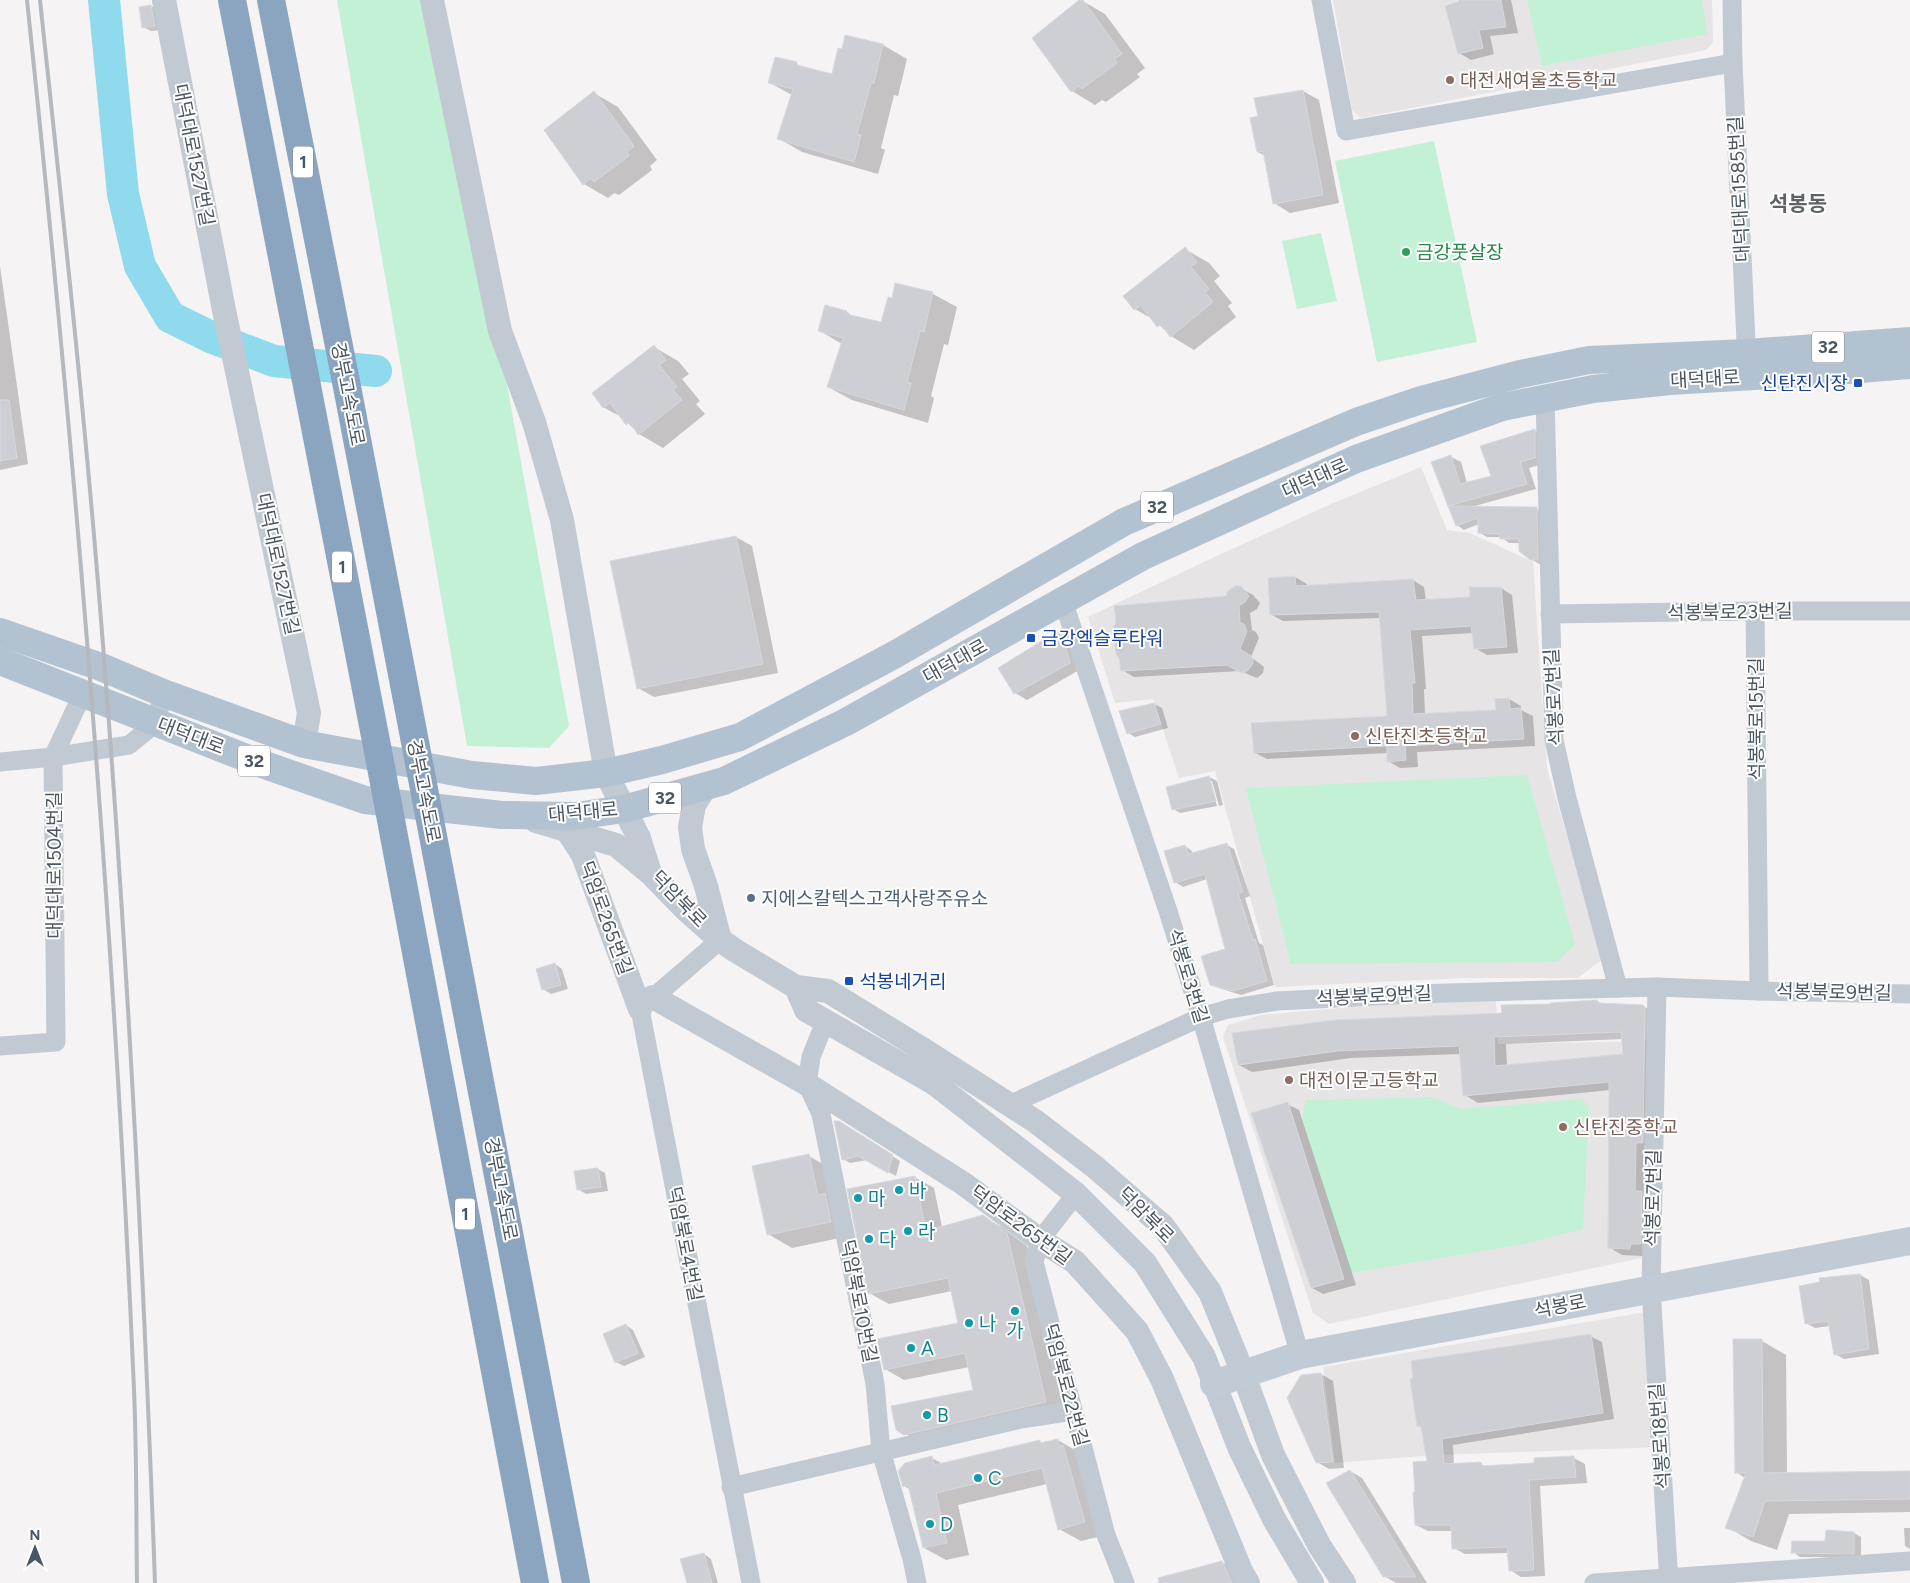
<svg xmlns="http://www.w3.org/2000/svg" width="1910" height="1583" viewBox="0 0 1910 1583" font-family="Figtree,'Noto Sans KR',sans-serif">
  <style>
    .education { fill: #e6e4e5 }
    .green { fill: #c3f1d5 }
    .shadow { fill: #0003; fill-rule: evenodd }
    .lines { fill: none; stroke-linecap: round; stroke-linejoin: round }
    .river { stroke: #90daee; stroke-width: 32 }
    .building { fill: #cdcfd5; stroke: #d7d9de; fill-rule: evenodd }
    .minor { stroke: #c1cad2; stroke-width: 19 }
    .tertiary { stroke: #c1cad2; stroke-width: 24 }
    .secondary { stroke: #c1cbd6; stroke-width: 28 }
    .primary { stroke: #b3c2d1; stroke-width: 28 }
    .motorway { stroke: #8ba5c1; stroke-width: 28 }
    .rail { stroke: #b5b8bd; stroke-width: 4 }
    .education-dot { fill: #8d6e63; stroke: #fff; stroke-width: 2 }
    .leisure-dot { fill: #2e9e5b; stroke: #fff; stroke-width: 2 }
    .transit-dot { fill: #1a4fb4; stroke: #fff; stroke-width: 2 }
    .service-dot { fill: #5c6f8a; stroke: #fff; stroke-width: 2 }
    .culture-dot { fill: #0f9aa8; stroke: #fff; stroke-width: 2 }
    .labels { text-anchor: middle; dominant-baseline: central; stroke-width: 4; stroke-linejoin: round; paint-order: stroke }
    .shield { fill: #fff; stroke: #808990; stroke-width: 1 }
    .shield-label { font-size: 18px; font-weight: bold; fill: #4a5661 }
    .education-label { font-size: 19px; fill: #785e54; stroke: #fff; text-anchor: start }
    .street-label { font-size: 19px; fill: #4a5661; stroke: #fff }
    .leisure-label { font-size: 19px; fill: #27864d; stroke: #fff; text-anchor: start }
    .transit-label { font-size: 19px; fill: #164399; stroke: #fff; text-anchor: start }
    .service-label { font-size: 19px; fill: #4e5e75; stroke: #fff; text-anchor: start }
    .culture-label { font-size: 19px; fill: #0d838f; stroke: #fff; text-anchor: start }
    .quarter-label { font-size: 21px; font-weight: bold; fill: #5f6368; stroke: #fff }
  </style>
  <rect width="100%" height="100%" fill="#f5f3f3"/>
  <g class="education">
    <polygon points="1333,0 1712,0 1713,42 1706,50 1361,118 1352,110"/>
    <polygon points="1421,467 1447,530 1470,533 1533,562 1547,769 1604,958 1578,978 1464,978 1275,987 1215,771 1179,778 1153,699 1115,703 1088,617 1208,560 1331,504"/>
    <polygon points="1496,1000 1498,1044 1651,1041 1655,1255 1329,1324 1313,1313 1223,1037 1228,1025 1261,1015 1364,1006"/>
    <polygon points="1657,1310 1662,1447 1435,1455 1335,1463 1323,1367"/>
  </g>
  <g class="green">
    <polygon points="337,0 428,0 474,238 507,385 569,726 549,748 467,746"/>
    <polygon points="1527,0 1702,0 1707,34 1542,66"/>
    <polygon points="1434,141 1477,342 1377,362 1335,161"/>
    <polygon points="1321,233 1337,301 1297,309 1282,241"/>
    <polygon points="1527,775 1575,944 1557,962 1291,964 1246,788"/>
    <polygon points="1431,1097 1462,1109 1582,1099 1589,1106 1583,1229 1520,1245 1351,1273 1302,1118 1306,1100"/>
  </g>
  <g class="shadow">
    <polygon points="1081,0 1105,14 1145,68 1137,74 1140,77 1106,102 1102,100 1095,105 1072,91"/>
    <polygon points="1459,0 1511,0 1518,33 1490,36 1494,54 1471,60 1459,53"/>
    <polygon points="151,6 158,10 162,30 151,31 143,27"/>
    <polygon points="846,36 883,45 907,59 898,96 894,95 881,148 885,150 878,174 802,152 778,138 792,95 770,83 797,64 807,69 832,76 843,51"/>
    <polygon points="1303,91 1319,100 1339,203 1290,213 1274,203 1265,156 1258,152 1259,117"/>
    <polygon points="594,93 618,107 657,160 650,166 652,170 619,195 614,193 608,198 584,184"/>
    <polygon points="1185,249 1209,263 1220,276 1214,281 1232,303 1228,306 1236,317 1194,350 1171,336 1154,320 1135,309"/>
    <polygon points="0,266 28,464 0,470"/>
    <polygon points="933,294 957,307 948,345 944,344 931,396 934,398 928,423 852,400 828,387 842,344 820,331 826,307 847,312 856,318 882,324 893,299"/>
    <polygon points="654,347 678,361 689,374 682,379 700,401 696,404 705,414 663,448 639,434 623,418 603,407"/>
    <polygon points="1534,430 1544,436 1545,463 1529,468 1536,489 1471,507 1536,509 1544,513 1545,564 1539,564 1531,559 1520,543 1509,543 1501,537 1487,537 1480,533 1479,524 1464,530 1457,525 1454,507 1449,505 1451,457 1461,462 1467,483 1493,476"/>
    <polygon points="736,537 752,546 778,673 654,697 638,688"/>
    <polygon points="1295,577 1307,584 1307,587 1413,580 1424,587 1426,601 1471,598 1501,588 1512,595 1518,653 1487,655 1475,648 1473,633 1422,636 1426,689 1424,689 1425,715 1497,711 1509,699 1521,706 1521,710 1533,716 1535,746 1417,752 1418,767 1400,768 1388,761 1388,753 1267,759 1255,753 1388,717 1381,618 1283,621 1272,615"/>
    <polygon points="1240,588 1253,595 1260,603 1257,609 1250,613 1252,630 1256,632 1259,638 1251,657 1264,667 1263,673 1257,678 1240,671 1134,677 1122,670"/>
    <polygon points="1061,631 1072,637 1081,669 1027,700 1015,693"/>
    <polygon points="1154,704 1162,708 1168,728 1135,737 1128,733"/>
    <polygon points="1209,777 1217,781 1223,805 1219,806 1212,781 1210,781 1217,806 1180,813 1173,809 1167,788"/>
    <polygon points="1227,845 1234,849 1250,896 1245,898 1259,943 1263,945 1274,985 1241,995 1219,988 1211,984 1227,949 1207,879 1183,887 1175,882 1185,846 1192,851 1193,854"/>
    <polygon points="555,964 562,969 568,989 551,994 543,989"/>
    <path d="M1597,1001L1603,1004L1643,1006L1656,1014L1643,1256L1622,1255L1609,1247L1611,1090L1478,1103L1465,1095L1461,1054L1351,1058L1252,1072L1239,1065L1552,1006ZM1623,1039L1624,1055L1507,1066L1506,1044Z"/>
    <polygon points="1287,1104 1299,1110 1356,1285 1323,1294 1312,1288"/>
    <polygon points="847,1127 900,1161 896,1176 867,1160 850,1163 843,1159"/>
    <polygon points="809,1156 833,1170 854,1235 792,1248 768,1234"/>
    <polygon points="598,1169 605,1173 608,1191 586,1194 578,1189"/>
    <polygon points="914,1177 934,1188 942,1227 983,1216 1003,1228 1027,1246 1065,1413 925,1445 897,1429 974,1391 969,1367 904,1380 885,1369 960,1324 952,1291 889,1304 869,1293"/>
    <polygon points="1860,1275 1869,1280 1879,1354 1844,1359 1835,1354 1830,1326 1815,1328 1806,1323"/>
    <polygon points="626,1325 633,1330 645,1357 624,1366 616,1362"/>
    <polygon points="1590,1336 1602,1342 1614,1419 1453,1445 1454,1465 1481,1464 1487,1467 1536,1465 1574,1458 1585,1464 1587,1483 1540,1486 1545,1576 1521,1577 1510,1570 1508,1553 1465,1554 1454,1548 1453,1531 1428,1531 1416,1525 1428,1462 1423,1428 1418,1425"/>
    <polygon points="1762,1341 1786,1355 1787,1474 1910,1472 1910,1512 1789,1514 1777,1550 1751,1541 1727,1527 1745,1478 1736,1472"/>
    <polygon points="1321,1374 1333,1381 1344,1468 1329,1469 1317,1462"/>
    <polygon points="1058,1440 1080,1453 1106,1535 1081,1541 1059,1529 1047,1484 958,1505 969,1555 946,1560 924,1548 911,1490 904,1486 932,1458 943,1464 1039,1441 1044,1444"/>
    <polygon points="1350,1471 1362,1478 1427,1583 1396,1583 1384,1576"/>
    <polygon points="1904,1528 1910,1528 1910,1549 1905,1546"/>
    <polygon points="1854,1533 1861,1537 1861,1557 1800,1557 1793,1552"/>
    <polygon points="704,1554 711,1559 718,1583 688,1583"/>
    <polygon points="1222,1562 1244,1575 1247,1583 1166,1583"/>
  </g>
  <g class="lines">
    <polyline class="river" points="104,0 123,194 140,266 170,317 213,338 274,361 376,371"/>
  </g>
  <g class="building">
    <polygon points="1079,0 1083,0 1122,54 1114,59 1117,63 1082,89 1079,86 1071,92 1032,38"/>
    <polygon points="1463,0 1501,0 1506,27 1479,30 1483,48 1458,54 1445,6"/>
    <polygon points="151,5 155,26 142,28 139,7"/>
    <polygon points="845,35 883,44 874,83 871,83 857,134 861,135 854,162 777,139 793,89 768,83 775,57 797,62 797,65 832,74 838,48 842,49"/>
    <polygon points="1303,90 1323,195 1273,204 1263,151 1257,152 1250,118 1258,116 1254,98"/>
    <polygon points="594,91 634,146 627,152 629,156 594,182 591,178 583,185 544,130"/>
    <polygon points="1185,247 1197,262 1191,267 1209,289 1205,292 1213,302 1170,337 1161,324 1157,327 1141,305 1134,310 1123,296"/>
    <polygon points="895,283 933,292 924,332 920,331 907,382 911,383 904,410 827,387 843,338 818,331 825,305 847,311 846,314 881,322 888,297 892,298"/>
    <polygon points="654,345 666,360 659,365 677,387 673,390 682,400 638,435 630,422 626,425 610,403 603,408 592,393"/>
    <polygon points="0,400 9,400 17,458 0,461"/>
    <polygon points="1535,429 1535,458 1520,462 1527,484 1448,506 1431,462 1451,455 1460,484 1491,476 1480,446"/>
    <polygon points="1448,506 1537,507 1538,560 1530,560 1519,551 1519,539 1500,539 1499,534 1478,533 1478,518 1456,526"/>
    <polygon points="736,536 763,664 637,689 610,561"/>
    <polygon points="1295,576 1296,586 1413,579 1416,600 1470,597 1469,587 1501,587 1507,647 1474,649 1471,626 1410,630 1415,683 1412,683 1413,714 1496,710 1495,699 1509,698 1510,709 1521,708 1524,739 1405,746 1406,760 1387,762 1387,746 1254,753 1251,723 1387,716 1379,612 1270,615 1268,578"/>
    <polygon points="1235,586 1241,586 1249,596 1245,602 1239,606 1240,622 1244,624 1247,631 1240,649 1251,656 1253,659 1253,663 1248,670 1244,673 1239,672 1227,665 1121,671 1119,658 1116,654 1113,628 1116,622 1114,606 1226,596 1228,591"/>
    <polygon points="1061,629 1070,663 1014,694 998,668"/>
    <polygon points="1154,703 1161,724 1127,734 1119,711"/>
    <polygon points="1209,776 1216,801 1172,810 1166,787"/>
    <polygon points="1227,843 1243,892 1238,893 1253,940 1255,939 1267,981 1233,991 1210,985 1201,956 1225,949 1205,874 1174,883 1164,851 1185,845 1188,854"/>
    <polygon points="555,963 561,985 542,990 536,969"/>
    <path d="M1597,1000L1598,1003L1643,1005L1645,1007L1643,1143H1636L1635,1191H1642L1641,1244H1631L1630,1249L1608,1248L1609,1082L1463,1096L1459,1046L1337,1051L1238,1065L1232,1033L1335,1020L1502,1013L1501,1005L1551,1004V1003ZM1621,1032L1623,1054L1495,1066L1494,1037Z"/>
    <polygon points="1288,1102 1344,1279 1311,1288 1251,1113"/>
    <polygon points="834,1121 839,1121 893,1155 888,1173 858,1156 842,1160"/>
    <polygon points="809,1154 818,1195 825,1193 831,1222 767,1235 752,1166"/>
    <polygon points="598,1168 601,1187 577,1190 574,1171"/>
    <polygon points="915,1176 926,1231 983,1215 1007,1233 1046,1402 904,1435 896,1430 891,1406 973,1390 965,1353 884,1370 877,1339 958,1323 948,1278 868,1294 847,1189"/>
    <polygon points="1860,1274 1869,1349 1834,1355 1828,1321 1805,1324 1799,1286 1820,1282 1819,1278"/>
    <polygon points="626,1324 638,1353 615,1363 603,1334"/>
    <polygon points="1591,1334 1603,1413 1442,1439 1444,1464 1481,1462 1482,1466 1534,1463 1534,1458 1574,1456 1576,1477 1529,1480 1534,1570 1509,1571 1507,1547 1452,1549 1451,1525 1415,1525 1413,1492 1415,1492 1413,1462 1427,1461 1421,1427 1417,1426 1410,1379 1413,1378 1411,1361"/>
    <polygon points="1733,1339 1762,1339 1763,1473 1910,1471 1910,1499 1765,1501 1753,1537 1725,1528 1746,1473 1735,1473"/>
    <polygon points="1321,1373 1333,1462 1316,1463 1287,1398 1301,1375"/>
    <polygon points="1058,1439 1059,1446 1063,1445 1085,1522 1058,1530 1042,1468 936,1493 947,1543 923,1548 908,1485 903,1487 898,1471 905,1463 932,1456 934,1465 1040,1440 1040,1443"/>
    <polygon points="1350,1470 1385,1526 1416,1577 1383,1577 1326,1483"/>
    <polygon points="1826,1530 1854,1532 1854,1554 1791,1553 1792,1541 1825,1541"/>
    <polygon points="704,1553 712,1583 687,1583 680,1559"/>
    <polygon points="1222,1561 1232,1583 1159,1583 1158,1578"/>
  </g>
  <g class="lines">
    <g class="minor">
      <polyline points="1321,0 1346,131 1733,63"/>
      <polyline points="1732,0 1733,63 1747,363"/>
      <polyline points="1545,398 1554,740 1567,798 1618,988"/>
      <polyline points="1063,601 1168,911 1201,1017 1300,1355"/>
      <polyline points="1755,611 1759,991"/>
      <polyline points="1550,614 1755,611 1910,611"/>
      <polyline points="0,762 53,757 129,745 156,723 163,693"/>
      <polyline points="720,940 640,1009 751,1583"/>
      <polyline points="1657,987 1651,1288 1669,1583"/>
      <polyline points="825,1022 811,1057 807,1084 821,1114 875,1384 881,1451 912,1559 917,1583"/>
      <polyline points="0,1046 56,1042 53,757 83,693"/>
      <polyline points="1009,1105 1201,1017 1228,1009 1277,1001 1415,994 1657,987 1759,991 1910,994"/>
      <polyline points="1076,1194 1040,1240 1034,1262 1106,1535 1125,1583"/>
      <polyline points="731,1487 1021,1419 1073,1411"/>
      <polyline points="1594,1583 1910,1561"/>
    </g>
    <g class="tertiary">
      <polyline points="164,0 224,310 309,713 304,744"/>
      <polyline points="432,0 500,331 534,422 562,520 606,773 639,838 650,873"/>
      <polyline points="706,786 694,805 690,827 693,849 706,886 720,940"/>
      <polyline points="536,821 616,845 650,873 684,908 720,940 736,951 796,987 828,991 924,1050 1035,1121 1095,1167 1163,1226 1210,1292 1243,1373 1273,1455 1319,1545 1344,1583"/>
      <polyline points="567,830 583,855 640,1009"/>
      <polyline points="796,987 806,1010 934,1083 1076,1194 1145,1263 1204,1357 1239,1447 1274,1519 1312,1583"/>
      <polyline points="653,997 807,1084 964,1184 1040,1240 1075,1262 1137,1331 1162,1379 1241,1571 1248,1583"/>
    </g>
    <polyline class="secondary" points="1214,1384 1300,1355 1910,1241"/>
    <g class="primary">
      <polyline points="0,632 101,667 163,693 304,744 472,775 536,781 606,773 662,760 740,737 894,655 1124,522 1356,422 1421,400 1520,374 1589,360 1747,353 1910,341"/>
      <polyline points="0,661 259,763 365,800 502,815 576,816 624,809 724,781 846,722 1143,556 1356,459 1502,407 1593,389 1670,381 1823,372 1910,365"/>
    </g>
    <g class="motorway">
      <polyline points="232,0 377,746 535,1583"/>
      <polyline points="271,0 348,392 576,1583"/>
    </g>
    <g class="rail">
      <path d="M27,0C75,455 113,911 133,1368C137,1439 136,1511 137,1583"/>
      <path d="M40,0C61,198 83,397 99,595C126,924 143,1253 155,1583"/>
    </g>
  </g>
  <g class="education-dot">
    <circle cx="1450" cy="80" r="5"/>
    <circle cx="1355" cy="736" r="5"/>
    <circle cx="1289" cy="1080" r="5"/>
    <circle cx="1563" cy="1127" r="5"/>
  </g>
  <circle class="leisure-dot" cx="1406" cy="252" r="5"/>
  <g class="transit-dot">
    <rect x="1853" y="378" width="10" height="10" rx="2.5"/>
    <rect x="1026" y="633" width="10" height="10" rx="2.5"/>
    <rect x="844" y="976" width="10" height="10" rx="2.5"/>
  </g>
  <circle class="service-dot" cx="751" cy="898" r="5"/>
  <g class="culture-dot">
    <circle cx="899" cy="1190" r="5"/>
    <circle cx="858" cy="1198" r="5"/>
    <circle cx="908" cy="1231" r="5"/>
    <circle cx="869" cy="1239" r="5"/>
    <circle cx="1015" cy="1311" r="5"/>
    <circle cx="969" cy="1323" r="5"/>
    <circle cx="911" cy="1348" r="5"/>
    <circle cx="927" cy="1415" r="5"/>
    <circle cx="978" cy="1478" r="5"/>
    <circle cx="930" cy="1524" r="5"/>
  </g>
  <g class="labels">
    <g class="shield">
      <rect x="293" y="146.5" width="20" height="31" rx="4"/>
      <rect x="1812" y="331.5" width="32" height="31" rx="4"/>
      <rect x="1141" y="491.5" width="32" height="31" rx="4"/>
      <rect x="332" y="551.5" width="20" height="31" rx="4"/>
      <rect x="238" y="745.5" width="32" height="31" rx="4"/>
      <rect x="649" y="782.5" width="32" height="31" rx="4"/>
      <rect x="455" y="1198.5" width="20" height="31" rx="4"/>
    </g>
    <g class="shield-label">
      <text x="303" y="162">1</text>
      <text x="1828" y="347">32</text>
      <text x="1157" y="507">32</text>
      <text x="342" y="567">1</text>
      <text x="254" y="761">32</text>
      <text x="665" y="798">32</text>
      <text x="465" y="1214">1</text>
    </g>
    <g class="education-label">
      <text x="1460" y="80">대전새여울초등학교</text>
      <text x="1365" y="736">신탄진초등학교</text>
      <text x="1299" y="1080">대전이문고등학교</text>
      <text x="1573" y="1127">신탄진중학교</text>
    </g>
    <g class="street-label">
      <text transform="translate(194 155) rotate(79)">대덕대로1527번길</text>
      <text transform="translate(1739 189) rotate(-93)">대덕대로1585번길</text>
      <text transform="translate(1705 379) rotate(-3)">대덕대로</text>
      <text transform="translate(348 394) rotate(79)">경부고속도로</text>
      <text transform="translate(1315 478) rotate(-24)">대덕대로</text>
      <text transform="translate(278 564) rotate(78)">대덕대로1527번길</text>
      <text transform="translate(1730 612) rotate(-1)">석봉북로23번길</text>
      <text transform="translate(955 661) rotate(-29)">대덕대로</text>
      <text transform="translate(1554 697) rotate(-93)">석봉로7번길</text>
      <text transform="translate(1756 719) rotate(-90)">석봉북로15번길</text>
      <text transform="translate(191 736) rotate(21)">대덕대로</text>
      <text transform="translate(424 791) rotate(79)">경부고속도로</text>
      <text transform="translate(583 812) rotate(-5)">대덕대로</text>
      <text transform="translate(54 865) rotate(-90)">대덕대로1504번길</text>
      <text transform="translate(679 899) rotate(46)">덕암북로</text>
      <text transform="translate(606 918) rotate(70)">덕암로265번길</text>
      <text transform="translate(1188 976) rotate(73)">석봉로3번길</text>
      <text transform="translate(1834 992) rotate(1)">석봉북로9번길</text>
      <text transform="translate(1374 996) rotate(-3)">석봉북로9번길</text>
      <text transform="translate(501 1189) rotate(79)">경부고속도로</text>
      <text transform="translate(1653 1198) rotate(-89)">석봉로7번길</text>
      <text transform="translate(1146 1215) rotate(45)">덕암북로</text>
      <text transform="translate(1021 1225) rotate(36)">덕암로265번길</text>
      <text transform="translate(685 1244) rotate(79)">덕암북로4번길</text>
      <text transform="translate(859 1301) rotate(79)">덕암북로10번길</text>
      <text transform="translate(1560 1306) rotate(-11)">석봉로</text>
      <text transform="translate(1066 1385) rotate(75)">덕암북로22번길</text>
      <text transform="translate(1660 1436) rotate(-94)">석봉로18번길</text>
    </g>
    <g class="leisure-label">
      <text x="1416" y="252">금강풋살장</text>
    </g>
    <g class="transit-label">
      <text x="1848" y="383" text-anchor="end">신탄진시장</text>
      <text x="1041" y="638">금강엑슬루타워</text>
      <text x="859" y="981">석봉네거리</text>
    </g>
    <g class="service-label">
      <text x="761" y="898">지에스칼텍스고객사랑주유소</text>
    </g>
    <g class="culture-label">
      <text x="909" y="1190">바</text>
      <text x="868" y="1198">마</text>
      <text x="918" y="1231">라</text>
      <text x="879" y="1239">다</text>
      <text x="979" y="1323">나</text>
      <text x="1015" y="1330" text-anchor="middle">가</text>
      <text x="921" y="1348">A</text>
      <text x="937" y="1415">B</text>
      <text x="988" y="1478">C</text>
      <text x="940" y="1524">D</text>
    </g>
    <g class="quarter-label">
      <text x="1798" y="203">석봉동</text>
    </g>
  </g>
  <g transform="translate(35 1548)" stroke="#ffffff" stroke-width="4" paint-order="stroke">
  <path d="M0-4L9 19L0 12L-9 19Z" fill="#4a5661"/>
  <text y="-8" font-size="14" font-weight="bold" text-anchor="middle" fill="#4a5661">N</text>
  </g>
</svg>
